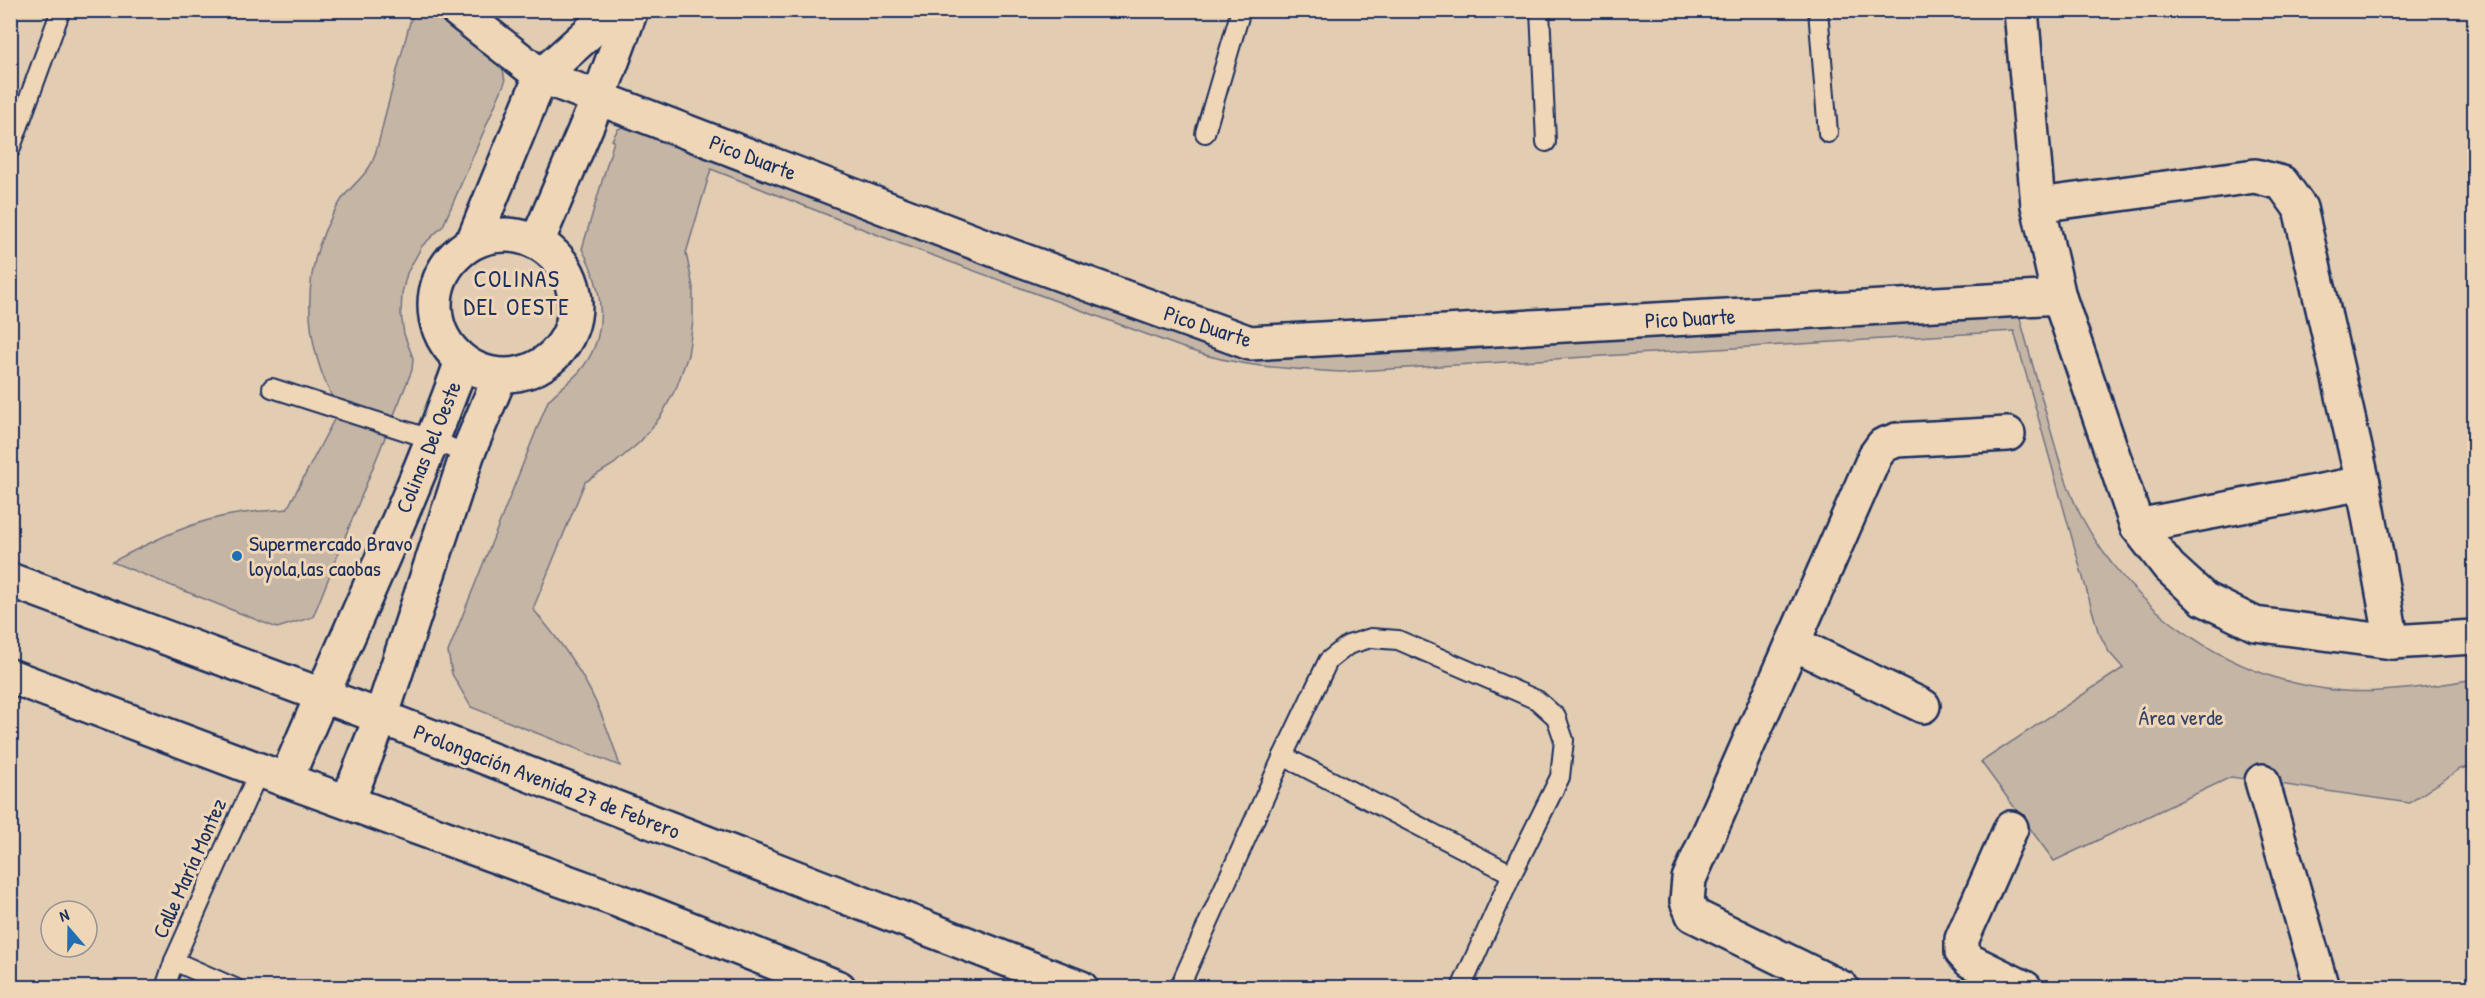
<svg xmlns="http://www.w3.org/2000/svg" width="2485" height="998" viewBox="0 0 2485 998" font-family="'Patrick Hand',sans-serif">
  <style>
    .green { fill: #c5b5a5; stroke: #707282; stroke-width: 1.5 }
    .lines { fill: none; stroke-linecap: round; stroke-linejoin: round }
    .lane-casing { stroke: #1b2f5e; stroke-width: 22 }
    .street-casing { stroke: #1b2f5e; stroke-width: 38 }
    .primary-casing { stroke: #1b2f5e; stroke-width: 38 }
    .lane { stroke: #efd6b7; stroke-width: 18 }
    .street { stroke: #efd6b7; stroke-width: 33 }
    .primary { stroke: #efd6b7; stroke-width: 33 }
    .poi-dot { fill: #1f6fb2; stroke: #efd6b7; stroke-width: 2 }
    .labels { text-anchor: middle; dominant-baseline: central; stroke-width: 6; stroke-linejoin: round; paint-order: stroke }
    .street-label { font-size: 22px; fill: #1b2f5e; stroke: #efd6b7 }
    .poi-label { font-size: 22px; fill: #1b2f5e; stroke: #efd6b7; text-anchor: start }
    .park-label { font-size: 22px; fill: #344369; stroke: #efd6b7 }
    .neighbourhood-label { font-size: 24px; letter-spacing: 1.5px; fill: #1b2f5e; stroke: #efd6b7 }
  </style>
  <rect width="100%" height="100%" fill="#e2ccb2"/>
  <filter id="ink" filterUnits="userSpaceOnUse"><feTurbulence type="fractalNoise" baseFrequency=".0167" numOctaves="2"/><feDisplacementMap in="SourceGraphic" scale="12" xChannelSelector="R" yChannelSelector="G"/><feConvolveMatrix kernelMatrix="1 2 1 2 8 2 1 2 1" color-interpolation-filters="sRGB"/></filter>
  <g filter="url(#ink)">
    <g class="green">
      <path d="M413,11H445L502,62L505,82L443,226L422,246L407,273L402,293L401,314L404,334L413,358L412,370L313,617L277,628L112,562C151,542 193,520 237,514C253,511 271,511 287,509L339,410C301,343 298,265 342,199C350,187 369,173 373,160C379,145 382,128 386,112C395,78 404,44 413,11Z"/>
      <path d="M630,124L1184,329L1426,353L1619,337L2018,311C2028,348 2038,384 2048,421C2057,452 2066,487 2081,516C2132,612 2234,682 2343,691C2383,694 2435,686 2474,679V766L2460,769L2409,803L2231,777L2054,861L1981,762L2123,668L2109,652L2098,631L2014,331L1341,372C1290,369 1238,367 1189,350L896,242L711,169L686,253L693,287V321L688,355L677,386L661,416L640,442L614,464L585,482L533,609C579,663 599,699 620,766L471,707L452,674L448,652L548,401C557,390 569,383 579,372C611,335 603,288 582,249L614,141L612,140L618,129Z"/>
    </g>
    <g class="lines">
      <defs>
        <g id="lane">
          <polyline points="1540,10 1546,142"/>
          <polyline points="1818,10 1828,133"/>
          <polyline points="1205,133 1241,10"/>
          <polyline points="10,150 61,10"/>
          <polyline points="272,388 434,440 467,455"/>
          <polyline points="1283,756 1512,874"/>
          <polyline points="174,961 235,988"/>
          <polyline points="165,988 174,961 260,769"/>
          <polyline points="1179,988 1283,756 1328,661 1348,645 1371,638 1398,640 1537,700 1556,717 1564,740 1560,777 1512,874 1461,988"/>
        </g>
        <g id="street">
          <polyline points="457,10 541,76 1008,255 1250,343 2059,297"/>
          <polyline points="2021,10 2038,205 2059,297 2137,526 2169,567 2204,599 2255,624 2392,642 2474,637"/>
          <polyline points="2038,205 2255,176 2282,183 2300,208 2363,483 2392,642"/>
          <circle cx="505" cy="305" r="70"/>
          <polyline points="473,242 541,76 614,10"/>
          <polyline points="537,242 599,97 631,10"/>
          <polyline points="2137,526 2363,483"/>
          <polyline points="1793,643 1923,706"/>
          <path d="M286,780C344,640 411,504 462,361"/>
          <polyline points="2262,781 2322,988"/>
          <polyline points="348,801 381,717 467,455 500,376"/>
          <polyline points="2011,828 1962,939 1962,952 1970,961 2025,988"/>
          <polyline points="1842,988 1693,915 1687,901 1689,879 1875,456 1883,445 1897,440 2008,434"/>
        </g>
        <g id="primary">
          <polyline points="10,580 381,717 1081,988"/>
          <polyline points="10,676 286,780 617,900 839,988"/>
        </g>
      </defs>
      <use href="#lane" class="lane-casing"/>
      <use href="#street" class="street-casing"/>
      <use href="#primary" class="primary-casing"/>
      <use href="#lane" class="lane"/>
      <use href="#street" class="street"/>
      <use href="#primary" class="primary"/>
    </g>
  </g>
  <circle class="poi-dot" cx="237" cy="556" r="6"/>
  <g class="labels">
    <g class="street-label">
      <text transform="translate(753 157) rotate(21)">Pico Duarte</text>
      <text transform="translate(1690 318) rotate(-3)">Pico Duarte</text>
      <text transform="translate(1208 326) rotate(18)">Pico Duarte</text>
      <text transform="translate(428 447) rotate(-68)">Colinas Del Oeste</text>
      <text transform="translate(547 781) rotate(21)">Prolongación Avenida 27 de Febrero</text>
      <text transform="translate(189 868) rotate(-66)">Calle María Montez</text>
    </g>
    <g class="poi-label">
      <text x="249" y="543">Supermercado Bravo<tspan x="249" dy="25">loyola,las caobas</tspan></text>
    </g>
    <g class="park-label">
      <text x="2181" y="717">Área verde</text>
    </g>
    <g class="neighbourhood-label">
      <text x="517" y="278">COLINAS<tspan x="517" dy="28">DEL OESTE</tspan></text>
    </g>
  </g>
  <rect width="2485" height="998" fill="none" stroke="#efd6b7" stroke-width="36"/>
  <rect x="18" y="18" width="2449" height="962" fill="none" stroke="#1b2f5e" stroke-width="2" filter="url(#ink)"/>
  <g transform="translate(69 929) rotate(340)"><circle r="28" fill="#efd6b7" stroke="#9a9393" stroke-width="1.5"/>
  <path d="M0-4.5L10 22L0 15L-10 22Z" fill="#1f6fb2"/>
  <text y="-9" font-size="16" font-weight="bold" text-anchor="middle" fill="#1b2f5e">N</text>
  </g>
</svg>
